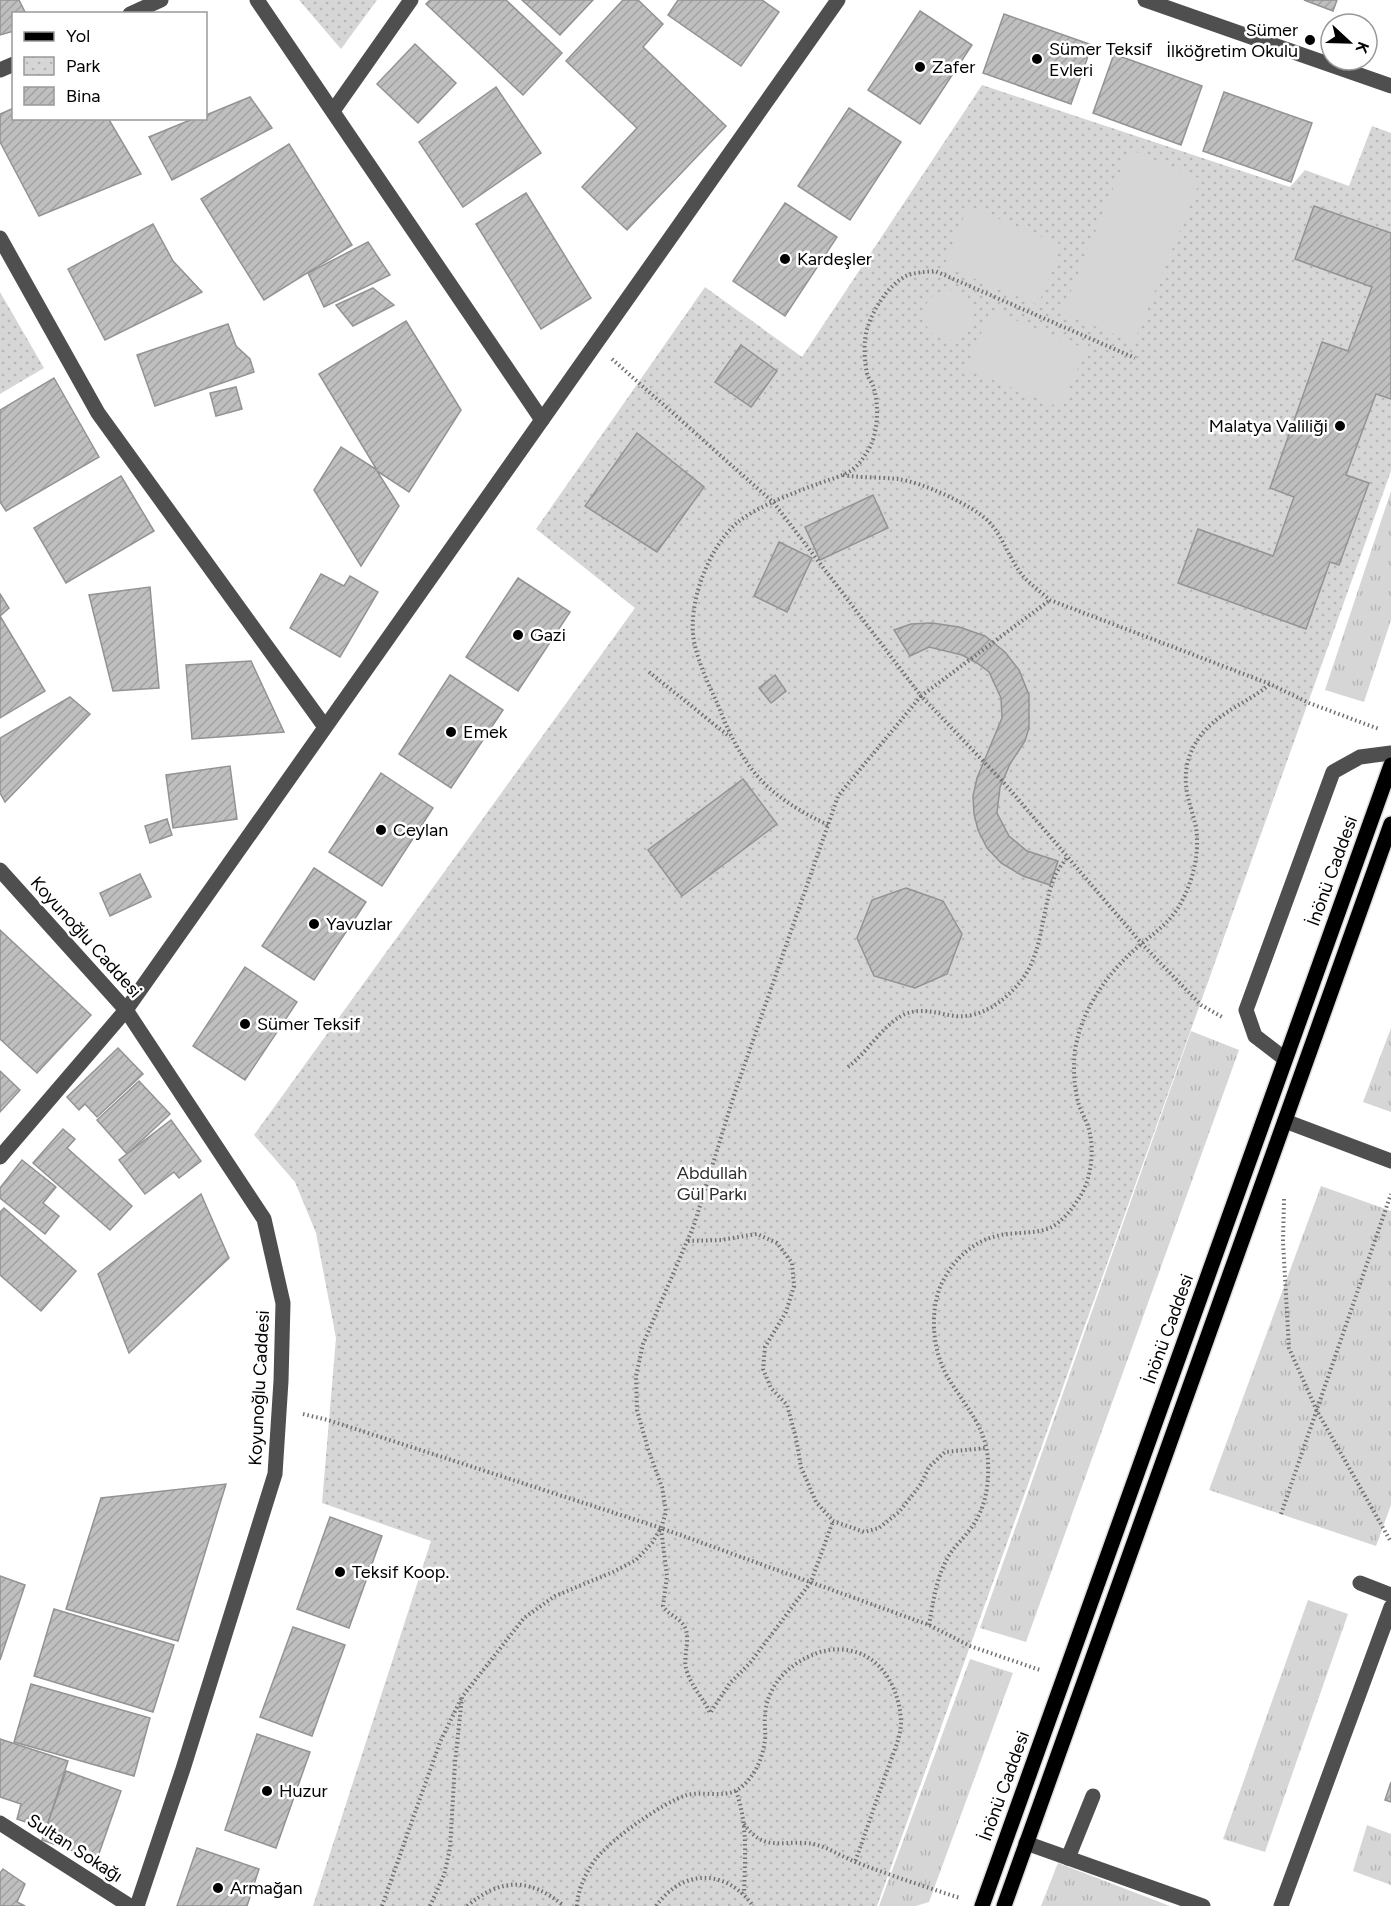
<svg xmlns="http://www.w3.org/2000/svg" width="1391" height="1906" viewBox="0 0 1391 1906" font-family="Figtree,sans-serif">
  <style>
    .grass { fill: url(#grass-tufts) }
    .park { fill: url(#park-dots) }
    .pitch { fill: #d6d6d6 }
    .building { fill: url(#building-hatch); stroke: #939393; stroke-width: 1.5 }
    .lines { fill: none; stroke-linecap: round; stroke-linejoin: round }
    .major-casing { stroke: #dbdbdb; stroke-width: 18 }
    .path { stroke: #717171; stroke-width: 4; stroke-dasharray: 1.5 3; stroke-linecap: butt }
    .minor { stroke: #4f4f4f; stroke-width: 15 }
    .major { stroke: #000; stroke-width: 15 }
    .poi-dot { fill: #000; stroke: #fff; stroke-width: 2 }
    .labels { text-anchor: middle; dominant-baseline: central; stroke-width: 5; stroke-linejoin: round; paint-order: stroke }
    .poi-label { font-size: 18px; fill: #000; stroke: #fff; text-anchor: start }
    .street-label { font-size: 18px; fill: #000; stroke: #fff }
    .park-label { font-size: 18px; fill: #2d2d2d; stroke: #fff }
  </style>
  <defs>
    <pattern id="grass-tufts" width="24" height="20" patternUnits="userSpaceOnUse" patternTransform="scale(1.5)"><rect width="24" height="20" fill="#d6d6d6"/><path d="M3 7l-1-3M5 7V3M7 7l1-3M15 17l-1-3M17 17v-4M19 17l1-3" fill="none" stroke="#b6b6b6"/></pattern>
    <pattern id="park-dots" width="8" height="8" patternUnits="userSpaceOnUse" patternTransform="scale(1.5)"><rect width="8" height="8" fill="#d6d6d6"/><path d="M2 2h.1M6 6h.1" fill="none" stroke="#b6b6b6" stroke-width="1.8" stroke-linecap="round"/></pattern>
    <pattern id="building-hatch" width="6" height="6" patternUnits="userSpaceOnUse" patternTransform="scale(1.5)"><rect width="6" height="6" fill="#bfbfbf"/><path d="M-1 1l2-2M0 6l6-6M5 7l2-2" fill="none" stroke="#a2a2a2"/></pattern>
  </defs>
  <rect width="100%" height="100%" fill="#fff"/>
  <g class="grass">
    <polygon points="1391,491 1391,620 1364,702 1325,690"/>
    <polygon points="1391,1028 1391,1112 1363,1102"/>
    <polygon points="1191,1031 1239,1050 1026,1642 980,1628"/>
    <polygon points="1321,1186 1391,1211 1391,1505 1376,1546 1209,1490"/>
    <polygon points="1308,1600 1348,1614 1265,1852 1223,1839"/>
    <polygon points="970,1659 1013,1673 929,1902 916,1906 879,1906"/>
    <polygon points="1367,1825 1391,1834 1391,1885 1353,1871"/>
    <polygon points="1058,1863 1170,1906 1041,1906"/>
  </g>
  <g class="park">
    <polygon points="299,0 377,0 341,49"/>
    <polygon points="982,85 1290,187 1305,170 1349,186 1372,126 1391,133 1391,471 877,1906 313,1906 431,1541 322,1503 336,1338 316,1233 295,1182 254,1135 635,608 536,529 705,287 802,357"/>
    <polygon points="0,292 44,368 0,394"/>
  </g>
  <g class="pitch">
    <polygon points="1129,149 1201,179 1134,342 1062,313"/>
    <polygon points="968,206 1062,245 1038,305 944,266"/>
    <circle cx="949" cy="315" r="25"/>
    <polygon points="991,310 1086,349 1061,408 966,369"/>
  </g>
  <g class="building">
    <polygon points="0,0 19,0 26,14 14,14 14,31 0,35"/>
    <polygon points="430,0 506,0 562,53 523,95 426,4"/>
    <polygon points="522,0 593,0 560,35"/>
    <polygon points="623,0 638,0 663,24 643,47 726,126 627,230 582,187 637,128 566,61"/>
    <polygon points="678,0 762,0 779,12 741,66 668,15"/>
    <polygon points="1304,0 1337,0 1333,11"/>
    <polygon points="920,11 972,45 920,124 868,90"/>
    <polygon points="1004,14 1092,45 1071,104 983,73"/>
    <polygon points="415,44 456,83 418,123 377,84"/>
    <polygon points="1114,54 1202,86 1181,145 1093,113"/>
    <polygon points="496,87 541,153 463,207 419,142"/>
    <polygon points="1224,92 1312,123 1291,182 1203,151"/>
    <polygon points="250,97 272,128 172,180 149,137 195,118 206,118 206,115"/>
    <polygon points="14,108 14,118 108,118 141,174 39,216 0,142 0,114"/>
    <polygon points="849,108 901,142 850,220 798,186"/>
    <polygon points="289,144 352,245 264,300 201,199"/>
    <polygon points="526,193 591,298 541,329 476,224"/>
    <polygon points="785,203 837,237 785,316 733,281"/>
    <polygon points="1314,206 1391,233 1391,399 1376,394 1346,475 1369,483 1339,565 1330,562 1306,629 1178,583 1198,529 1273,556 1294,497 1270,488 1322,342 1348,351 1372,287 1295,259"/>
    <polygon points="153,224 173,261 202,292 105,340 68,269"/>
    <polygon points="368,242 390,275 324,307 308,273"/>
    <polygon points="373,288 394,305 353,326 336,305"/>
    <polygon points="406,321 461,410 409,492 377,471 399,506 361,566 314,490 341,447 377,470 319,374"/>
    <polygon points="228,324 236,346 250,359 254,372 155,406 137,355"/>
    <polygon points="741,345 777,371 751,407 715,382"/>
    <polygon points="54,378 99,457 6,511 0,502 0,410"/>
    <polygon points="236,387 242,409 216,416 210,393"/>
    <polygon points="637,433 704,487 657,552 585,506"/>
    <polygon points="121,476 154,531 66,583 34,528"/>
    <polygon points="873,495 888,528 820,560 805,527"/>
    <polygon points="779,542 812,558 787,612 754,596"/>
    <polygon points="321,574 344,586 350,576 378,592 340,657 290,628"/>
    <polygon points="518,578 570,612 518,691 466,657"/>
    <polygon points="150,587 159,688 113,691 89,595"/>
    <polygon points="0,594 9,608 0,616"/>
    <polygon points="0,616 45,691 0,718"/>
    <polygon points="932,623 959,627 985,636 1005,652 1019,670 1029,695 1029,728 1025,741 1010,764 1000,787 997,813 1009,836 1027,851 1058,861 1050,885 1023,876 1001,863 987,848 978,830 974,814 973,796 977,778 1002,718 1001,698 989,672 977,663 962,655 929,647 910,656 894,630 911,624"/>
    <polygon points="251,661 284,732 192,739 186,665"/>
    <polygon points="450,675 503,710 451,788 399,754"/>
    <polygon points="775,675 786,691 771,703 759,688"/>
    <polygon points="70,697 90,714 5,802 0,793 0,738"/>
    <polygon points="230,766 237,819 173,828 166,775"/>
    <polygon points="381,773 433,808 382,886 329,852"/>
    <polygon points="743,779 777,824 682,896 648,850"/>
    <polygon points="167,819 172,835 150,843 145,826"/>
    <polygon points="314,868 366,902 314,980 262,946"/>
    <polygon points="140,874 151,897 110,916 100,893"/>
    <polygon points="906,888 943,901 962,934 947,974 915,988 874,976 857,938 872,900"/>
    <polygon points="0,930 91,1015 37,1073 0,1039"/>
    <polygon points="245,967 297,1002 245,1080 193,1046"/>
    <polygon points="118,1048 143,1074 97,1117 85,1104 79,1110 67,1097"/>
    <polygon points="0,1071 20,1090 0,1112"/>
    <polygon points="139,1081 170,1114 127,1154 97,1120"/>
    <polygon points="171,1120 201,1161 179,1178 174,1172 145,1194 119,1160"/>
    <polygon points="63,1129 75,1139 67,1148 132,1206 110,1230 33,1163"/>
    <polygon points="22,1160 56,1187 43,1203 59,1216 45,1234 0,1198 0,1188"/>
    <polygon points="201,1194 229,1258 129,1353 98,1274"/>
    <polygon points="4,1208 76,1271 41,1311 0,1275 0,1212"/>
    <polygon points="226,1484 178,1641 66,1609 101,1498"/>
    <polygon points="330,1517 382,1536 349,1628 297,1609"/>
    <polygon points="0,1576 25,1585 0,1660"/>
    <polygon points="54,1609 174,1645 153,1712 34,1676"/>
    <polygon points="293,1627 345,1645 312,1736 260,1717"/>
    <polygon points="31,1684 150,1718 134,1776 14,1742"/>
    <polygon points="257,1734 310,1752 276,1848 225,1830"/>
    <polygon points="0,1739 68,1761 46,1829 17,1819 21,1804 0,1797"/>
    <polygon points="66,1771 121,1791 97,1859 42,1840"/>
    <polygon points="1391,1782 1391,1802 1385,1800"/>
    <polygon points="197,1848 259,1869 247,1906 177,1906"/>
    <polygon points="3,1869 25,1884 17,1902 25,1906 0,1906 0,1873"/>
  </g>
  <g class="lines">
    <defs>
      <g id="major">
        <polyline points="982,1906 1391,765"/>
        <polyline points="1004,1906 1391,824"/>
      </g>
    </defs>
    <use href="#major" class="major-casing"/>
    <g class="path">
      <polyline points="612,359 774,503 921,696 1050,600"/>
      <path d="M843,475C861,478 880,477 898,479C921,482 973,505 989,522C1004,538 1009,559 1023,576C1031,585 1041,592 1050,600L1270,684L1309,703L1379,729"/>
      <polyline points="649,672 730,737"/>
      <path d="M828,825C803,813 780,800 761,780C741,759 728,731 718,705C709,685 698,663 694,641C687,604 709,546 738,522C756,507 798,491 820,483C831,479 844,476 853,469C861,463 865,455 870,447C878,431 879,406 874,389C873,383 868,379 867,373C865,364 864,350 865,341C866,319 887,284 908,275C917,272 926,272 935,271L1135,358"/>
      <path d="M848,1067C869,1051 882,1025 905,1014C923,1007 938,1014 955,1016C981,1019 1006,1000 1021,981C1044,952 1041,909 1055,876C1057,870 1063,864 1067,857"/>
      <polyline points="1284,1199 1283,1242 1289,1348 1317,1411 1391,1542"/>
      <polyline points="688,1241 721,1240 757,1234 777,1243 792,1263 794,1286 786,1312 765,1347 763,1369 771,1388 787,1405 796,1438 801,1467 816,1502 833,1521 864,1532 879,1528 899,1512 921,1484 929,1467 945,1452 986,1448"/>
      <polyline points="303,1414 328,1420 661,1528 929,1625 970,1646 1040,1670"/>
      <polyline points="1281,1514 1391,1194"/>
      <path d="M661,1529L667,1576L663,1606C669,1616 682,1618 686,1630C690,1643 682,1658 687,1672C692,1687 704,1699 710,1713L730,1683L750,1663L811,1582L833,1521"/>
      <path d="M929,1625C933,1603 936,1579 947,1559C952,1549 961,1541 968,1532C985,1511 989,1488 988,1462C987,1424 960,1402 944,1370C934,1349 931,1320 937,1297C943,1271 967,1244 993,1237C1011,1231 1032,1235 1050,1228C1062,1222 1074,1207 1081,1195C1091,1178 1094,1153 1090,1134C1088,1122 1081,1113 1078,1102C1074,1085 1073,1067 1075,1050C1082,1008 1108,972 1140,945C1157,931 1173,920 1183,899C1192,881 1198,859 1197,838C1197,827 1193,816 1190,805C1182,779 1185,756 1201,735C1219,712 1249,702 1270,684"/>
      <path d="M736,1791C748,1824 745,1859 744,1894"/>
      <path d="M744,1824C763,1851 779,1841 806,1843C825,1844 841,1857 858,1863C892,1876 926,1887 960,1898"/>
      <polyline points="382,1906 440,1742 461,1699"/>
      <polyline points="430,1906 444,1875 450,1849 455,1763 462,1697 524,1618 555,1596 613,1572 636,1560 652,1543 661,1528 666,1512 662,1487 648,1449 637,1410 636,1376 643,1344 694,1225 735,1092 838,796 921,696 1006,785 1142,944 1201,1005 1224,1018"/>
      <path d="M467,1906C501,1878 529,1877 564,1906"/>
      <path d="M577,1906C578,1889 585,1874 595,1860C610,1840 663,1802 687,1795C702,1791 723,1798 737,1790C753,1781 763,1758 765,1740C766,1732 764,1725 765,1717C766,1685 790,1662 820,1652C837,1647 857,1649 872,1660C891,1674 901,1701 901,1724C900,1739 893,1754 888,1768C877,1799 866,1831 855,1862"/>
      <path d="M656,1906C683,1868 727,1869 753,1906"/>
    </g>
    <g class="minor">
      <polyline points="257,0 542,420"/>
      <polyline points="1145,0 1391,86"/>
      <polyline points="130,14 161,0"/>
      <polyline points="0,70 14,64"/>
      <polyline points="333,111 411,0"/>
      <polyline points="0,238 98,413 325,727"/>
      <polyline points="0,870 126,1010 264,1219 283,1303 281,1381 275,1474 183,1769 137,1906"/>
      <polyline points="1285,1059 1255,1036 1246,1010 1333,772 1360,757 1391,753"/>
      <polyline points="1285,1121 1391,1161"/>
      <polyline points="0,1157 126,1010 838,0"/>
      <polyline points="1360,1583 1391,1595"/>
      <polyline points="0,1823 130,1906"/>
      <polyline points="1026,1843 1203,1906"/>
      <polyline points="1068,1858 1093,1796"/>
      <polyline points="1281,1906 1391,1607"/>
    </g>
    <use href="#major" class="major"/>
  </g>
  <g class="poi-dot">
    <circle cx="1310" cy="40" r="6"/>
    <circle cx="1037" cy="59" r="6"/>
    <circle cx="920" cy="67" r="6"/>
    <circle cx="785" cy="259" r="6"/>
    <circle cx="1340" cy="426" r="6"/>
    <circle cx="518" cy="635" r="6"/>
    <circle cx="451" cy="732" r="6"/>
    <circle cx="381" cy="830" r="6"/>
    <circle cx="314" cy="924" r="6"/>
    <circle cx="245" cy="1024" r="6"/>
    <circle cx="340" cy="1572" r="6"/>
    <circle cx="267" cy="1791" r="6"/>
    <circle cx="218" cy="1888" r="6"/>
  </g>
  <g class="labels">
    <g class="poi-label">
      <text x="1298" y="30" text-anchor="end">Sümer<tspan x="1298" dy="21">İlköğretim Okulu</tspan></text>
      <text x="1049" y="49">Sümer Teksif<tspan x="1049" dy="21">Evleri</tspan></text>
      <text x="932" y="67">Zafer</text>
      <text x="797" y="259">Kardeşler</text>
      <text x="1328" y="426" text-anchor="end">Malatya Valiliği</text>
      <text x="530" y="635">Gazi</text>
      <text x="463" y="732">Emek</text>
      <text x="393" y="830">Ceylan</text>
      <text x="326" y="924">Yavuzlar</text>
      <text x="257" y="1024">Sümer Teksif</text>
      <text x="352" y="1572">Teksif Koop.</text>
      <text x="279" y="1791">Huzur</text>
      <text x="230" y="1888">Armağan</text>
    </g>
    <g class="street-label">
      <text transform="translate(1332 871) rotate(-70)">İnönü Caddesi</text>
      <text transform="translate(86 937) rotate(48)">Koyunoğlu Caddesi</text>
      <text transform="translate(1168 1329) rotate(-70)">İnönü Caddesi</text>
      <text transform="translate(259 1388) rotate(-87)">Koyunoğlu Caddesi</text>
      <text transform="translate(1004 1786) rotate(-70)">İnönü Caddesi</text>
      <text transform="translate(75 1848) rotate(33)">Sultan Sokağı</text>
    </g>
    <g class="park-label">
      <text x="712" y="1173">Abdullah<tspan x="712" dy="21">Gül Parkı</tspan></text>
    </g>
  </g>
  <rect x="12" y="12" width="195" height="108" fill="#ffffff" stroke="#999999" stroke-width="1.5"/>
  <rect x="24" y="32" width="30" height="9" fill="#000000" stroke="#999999" stroke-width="1.5"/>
  <text x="66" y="42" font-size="18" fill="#000000">Yol</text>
  <rect x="24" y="57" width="30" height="18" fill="url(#park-dots)" stroke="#999999" stroke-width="1.5"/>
  <text x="66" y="72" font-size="18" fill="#000000">Park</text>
  <rect x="24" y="87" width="30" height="18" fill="url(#building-hatch)" stroke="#999999" stroke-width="1.5"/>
  <text x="66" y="102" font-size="18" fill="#000000">Bina</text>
  <g transform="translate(1349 42) rotate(112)"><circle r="28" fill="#ffffff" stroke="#999999" stroke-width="1.5"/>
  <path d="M0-4.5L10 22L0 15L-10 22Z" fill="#000000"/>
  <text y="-9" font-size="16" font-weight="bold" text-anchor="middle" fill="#000000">K</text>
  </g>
</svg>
